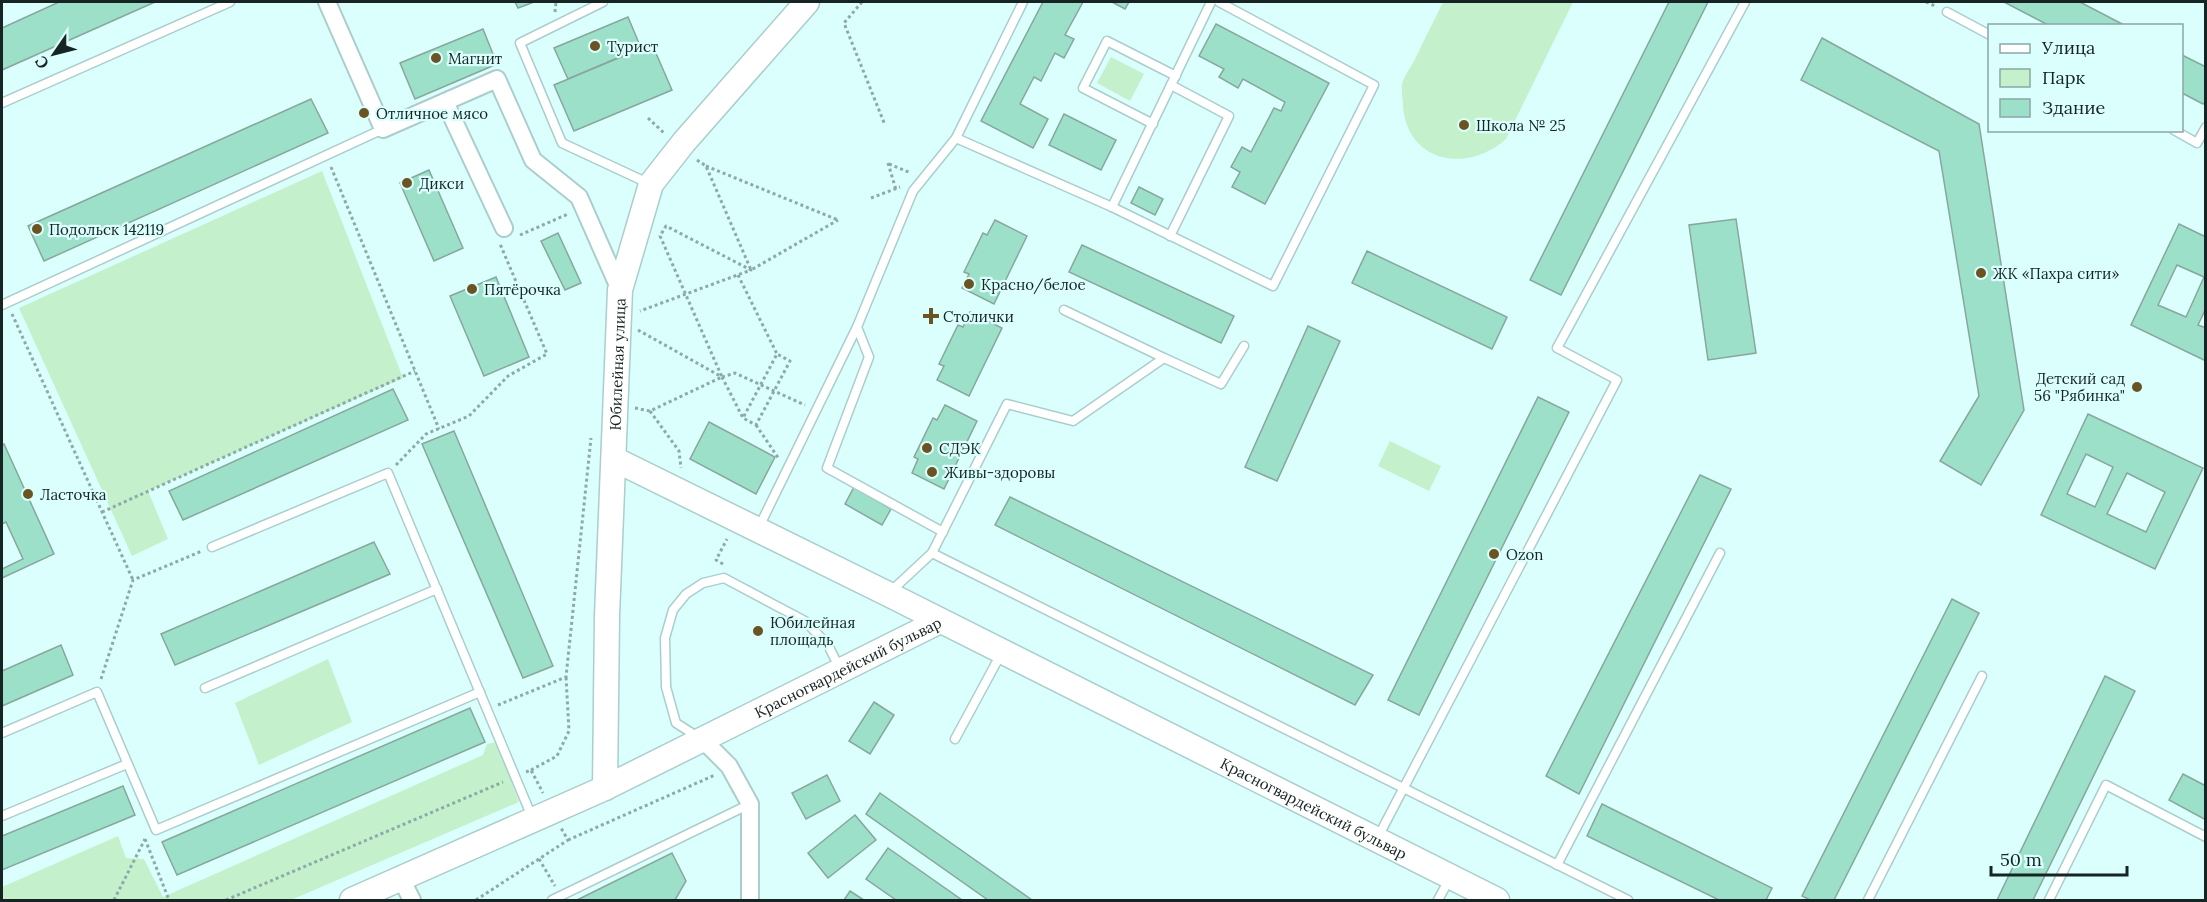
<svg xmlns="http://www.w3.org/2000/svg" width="2207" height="902" viewBox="0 0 2207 902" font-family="Lora,serif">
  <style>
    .green { fill: #c4f1cb }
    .building { fill: #9ce0c9; stroke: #88a79c; stroke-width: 1.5; fill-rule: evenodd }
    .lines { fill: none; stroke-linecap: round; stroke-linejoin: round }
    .lane-casing { stroke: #abcecd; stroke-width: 11 }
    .street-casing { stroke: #abcecd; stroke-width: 20 }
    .secondary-casing { stroke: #abcecd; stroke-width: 27 }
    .path { stroke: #8da9a8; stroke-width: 3; stroke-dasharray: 3 3; stroke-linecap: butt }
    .lane { stroke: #fff; stroke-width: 8 }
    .street { stroke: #fff; stroke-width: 16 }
    .secondary { stroke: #fff; stroke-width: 24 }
    .poi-dot { fill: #6b5424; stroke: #dafffd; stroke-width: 2 }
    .labels { text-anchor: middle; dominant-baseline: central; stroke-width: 4.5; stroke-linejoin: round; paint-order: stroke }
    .poi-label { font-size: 15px; fill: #162423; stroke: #dafffd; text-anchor: start }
    .street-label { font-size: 15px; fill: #162423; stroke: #dafffd }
  </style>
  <rect width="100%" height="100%" fill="#dafffd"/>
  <g class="green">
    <path d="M1443,2H1573L1506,139C1469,173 1408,164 1403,107C1403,100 1401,90 1402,84C1404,76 1411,67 1415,59C1424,40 1434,21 1443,2Z"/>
    <polygon points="1111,57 1144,74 1130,101 1097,83"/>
    <polygon points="322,171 403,378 148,491 168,539 132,556 19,308"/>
    <polygon points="1390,441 1441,466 1429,491 1378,466"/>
    <polygon points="328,659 352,722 259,765 235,703"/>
    <polygon points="497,742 519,802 291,900 2,900 2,887 118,836 126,858 144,859 163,897 483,755 487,744"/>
  </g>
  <g class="building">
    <polygon points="59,2 155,2 2,70 2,28"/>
    <polygon points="515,2 534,2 518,8"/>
    <polygon points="1043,2 1083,2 1065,35 1074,39 1064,58 1055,53 1041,81 1034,77 1020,104 1048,119 1033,148 981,121"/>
    <polygon points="1112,2 1129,2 1125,9"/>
    <polygon points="1669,2 1708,2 1561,295 1530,280"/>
    <polygon points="2004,2 2080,2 2126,26 2050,26"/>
    <polygon points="628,17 641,48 568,79 554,48"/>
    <polygon points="1216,24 1329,83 1265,204 1232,187 1240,172 1231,167 1242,147 1251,152 1274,108 1281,111 1285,102 1243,79 1238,88 1219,77 1224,69 1199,56"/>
    <polygon points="483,29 497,64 415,99 400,63"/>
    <polygon points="1822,38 1979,124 2024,410 1981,485 1940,461 1979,396 1939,151 1801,80"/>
    <polygon points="652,44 672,90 574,131 554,85"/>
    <polygon points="2182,55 2206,67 2206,101 2203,104 2182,93"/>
    <polygon points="311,99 328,133 44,261 28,226"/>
    <polygon points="1064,114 1116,140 1101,170 1049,145"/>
    <polygon points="429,170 463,248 434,261 400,183"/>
    <polygon points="1139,187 1163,199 1155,215 1131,203"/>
    <polygon points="1736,219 1756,353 1708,360 1689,225"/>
    <polygon points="995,220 1027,236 994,304 962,288 969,274 964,272 983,233 987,235"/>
    <path d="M2179,224L2206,237V308L2198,325L2206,328V361L2131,325ZM2177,265L2204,277L2186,317L2158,305Z"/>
    <polygon points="558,233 581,283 565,290 541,241"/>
    <polygon points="1082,245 1234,316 1221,343 1069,272"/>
    <polygon points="1367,251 1507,317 1492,349 1352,283"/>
    <polygon points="496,277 529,357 484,376 450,296"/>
    <polygon points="970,312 1002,328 969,396 937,380 944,366 939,364 958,325 963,327"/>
    <polygon points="1308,326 1340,341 1277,481 1245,467"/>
    <polygon points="393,389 408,420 183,520 169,491"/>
    <polygon points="1538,397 1569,412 1419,715 1388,700"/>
    <polygon points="945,405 977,421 944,489 912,473 918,459 914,457 933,418 937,420"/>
    <path d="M2088,414L2203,468L2155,569L2041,515ZM2086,454L2113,467L2095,507L2067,494ZM2127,473L2165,492L2146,532L2107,514Z"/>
    <polygon points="709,422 775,457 756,494 690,459"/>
    <polygon points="454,431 553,666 523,678 422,444"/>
    <polygon points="4,444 54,554 2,578 2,569 23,559 6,522 2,524 2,445"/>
    <polygon points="1700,475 1731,489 1579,794 1546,776"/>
    <polygon points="854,487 891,509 882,525 845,504"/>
    <polygon points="1010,497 1373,675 1355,705 995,525"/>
    <polygon points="374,542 390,574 175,665 161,634"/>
    <polygon points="1952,599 1979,613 1834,900 1810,900 1802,896"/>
    <polygon points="61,645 73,675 2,706 2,671"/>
    <polygon points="2105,676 2135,691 2033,900 1997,900"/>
    <polygon points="874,702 894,715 870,754 849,741"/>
    <polygon points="470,708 485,742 177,875 162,842"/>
    <polygon points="2183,774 2206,786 2206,820 2169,800"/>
    <polygon points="827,775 840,801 806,819 792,793"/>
    <polygon points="123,786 135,815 2,870 2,836"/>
    <polygon points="880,793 1032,900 988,900 866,814"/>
    <polygon points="1602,804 1772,888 1766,900 1719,900 1587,836"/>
    <polygon points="855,815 876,840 828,878 808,853"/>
    <polygon points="888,848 962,900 896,900 866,879"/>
    <polygon points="672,853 686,881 675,900 577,900"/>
    <polygon points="850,891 864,900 844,900"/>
  </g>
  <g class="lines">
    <defs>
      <g id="lane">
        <polyline points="603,2 520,43 562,143 650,184"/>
        <polyline points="1023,2 956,138 1112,207 1273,286 1374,85 1219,2"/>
        <polyline points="1947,12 1990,35"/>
        <polyline points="2,103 230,2"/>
        <polyline points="1153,124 1083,88 1107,41 1176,76"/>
        <polyline points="2174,130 2197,143 2206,127"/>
        <polyline points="1112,207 1211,2"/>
        <polyline points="1170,236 1229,116 1171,85"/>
        <polyline points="2,305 383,129"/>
        <polyline points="1164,358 1221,384 1244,346"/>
        <polyline points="758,529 857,327"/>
        <polyline points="943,532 827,468 869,357 857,327 913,191 956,138"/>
        <polyline points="212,547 388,473 532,817"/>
        <polyline points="932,553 1007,404 1073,421 1164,358 1064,310"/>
        <polyline points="889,593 932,553 1628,900"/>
        <polyline points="205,688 437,589"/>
        <polyline points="2,733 97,692 156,830 480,692"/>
        <polyline points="698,737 676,723 666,687 665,638 673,610 686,594 703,583 724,578 805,621 828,645 840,669"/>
        <polyline points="955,739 1002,652"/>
        <polyline points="2,816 127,764"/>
        <polyline points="1378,837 1617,380 1557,348 1745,2"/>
        <polyline points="1557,865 1720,553"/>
        <polyline points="552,900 750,804"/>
        <polyline points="1438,900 1450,878"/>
        <polyline points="1868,900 1982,676"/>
        <polyline points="2049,900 2106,785 2206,837"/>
      </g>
      <g id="street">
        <polyline points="327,2 383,129 497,79 533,160 579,197 620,290"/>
        <polyline points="445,102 504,228"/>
        <polyline points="703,740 729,766 750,804 750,900"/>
        <polyline points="401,879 412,900"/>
      </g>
      <g id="secondary">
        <path id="s1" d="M614,459L888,594L1497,900"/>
        <path id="s2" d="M605,788L607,616L620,290L651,184L684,142L807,2"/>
        <path id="s3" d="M352,900L605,788L940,621"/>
      </g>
    </defs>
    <use href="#lane" class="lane-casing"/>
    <use href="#street" class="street-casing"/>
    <use href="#secondary" class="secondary-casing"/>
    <g class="path">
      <polyline points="862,2 844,23 885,125"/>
      <polyline points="1926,2 1937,7"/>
      <polyline points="555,12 556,2"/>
      <polyline points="648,118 664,133"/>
      <polyline points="697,160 706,166 751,270 838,220"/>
      <polyline points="888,163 896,190"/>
      <polyline points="889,164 911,173"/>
      <polyline points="706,166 838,220"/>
      <polyline points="331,167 439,429"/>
      <polyline points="871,198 900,187"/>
      <polyline points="520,235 568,214"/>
      <polyline points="738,275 777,354"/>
      <polyline points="12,314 133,580"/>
      <polyline points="638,330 722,377 743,418 756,425 790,361 777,354 743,418"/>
      <polyline points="722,377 735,373 805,405"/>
      <polyline points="635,408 650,411 722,377 660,236 666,226 751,270 640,311"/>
      <polyline points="650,411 679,451 681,468"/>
      <polyline points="756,425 779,459"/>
      <polyline points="396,465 426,434 469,416 508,376 547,354 500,244"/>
      <polyline points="102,512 415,371"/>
      <polyline points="723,564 716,560 727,539"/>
      <polyline points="101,679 133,580 202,551"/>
      <polyline points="498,705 566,677 591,438"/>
      <polyline points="531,770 557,756 569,731 566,677"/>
      <polyline points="526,772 531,770 543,793"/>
      <polyline points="145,839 169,900"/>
      <polyline points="568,840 715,775"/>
      <polyline points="539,859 555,886"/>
      <polyline points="114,900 145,839"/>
      <polyline points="226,900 503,782"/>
      <polyline points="476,900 568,840 561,828"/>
    </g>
    <use href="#lane" class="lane"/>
    <use href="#street" class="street"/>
    <use href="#secondary" class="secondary"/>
  </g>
  <g class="poi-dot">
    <circle cx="595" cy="46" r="6"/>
    <circle cx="436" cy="58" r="6"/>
    <circle cx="364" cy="113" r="6"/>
    <circle cx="1464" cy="125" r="6"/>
    <circle cx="407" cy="183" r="6"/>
    <circle cx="37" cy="229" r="6"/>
    <circle cx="1981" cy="273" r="6"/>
    <circle cx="969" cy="284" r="6"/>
    <circle cx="472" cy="289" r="6"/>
    <path d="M928 307h6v6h6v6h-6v6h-6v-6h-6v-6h6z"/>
    <circle cx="2137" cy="387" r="6"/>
    <circle cx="927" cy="448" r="6"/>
    <circle cx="932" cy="472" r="6"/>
    <circle cx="28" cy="494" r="6"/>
    <circle cx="1494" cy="554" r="6"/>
    <circle cx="758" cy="631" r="6"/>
  </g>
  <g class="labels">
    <g class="poi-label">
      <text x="607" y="46">Турист</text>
      <text x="448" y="58">Магнит</text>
      <text x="376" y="113">Отличное мясо</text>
      <text x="1476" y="125">Школа № 25</text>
      <text x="419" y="183">Дикси</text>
      <text x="49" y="229">Подольск 142119</text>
      <text x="1993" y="273">ЖК «Пахра сити»</text>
      <text x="981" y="284">Красно/белое</text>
      <text x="484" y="289">Пятёрочка</text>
      <text x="943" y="316">Столички</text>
      <text x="2125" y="378" text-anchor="end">Детский сад<tspan x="2125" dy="17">56 "Рябинка"</tspan></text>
      <text x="939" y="448">СДЭК</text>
      <text x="944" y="472">Живы-здоровы</text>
      <text x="40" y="494">Ласточка</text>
      <text x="1506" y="554">Ozon</text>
      <text x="770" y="622">Юбилейная<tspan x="770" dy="17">площадь</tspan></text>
    </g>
    <g class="street-label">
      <text stroke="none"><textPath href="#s2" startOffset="424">Юбилейная улица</textPath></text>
      <text stroke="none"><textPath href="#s3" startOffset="548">Красногвардейский бульвар</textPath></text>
      <text stroke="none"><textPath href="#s1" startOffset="782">Красногвардейский бульвар</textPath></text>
    </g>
  </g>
  <rect width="2207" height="902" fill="none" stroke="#162423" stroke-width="6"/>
  <rect x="1988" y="24" width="195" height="108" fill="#dafffd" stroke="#8ca7a6" stroke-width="1.5"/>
  <rect x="2000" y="44" width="30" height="9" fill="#ffffff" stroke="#8ca7a6" stroke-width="1.5"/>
  <text x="2042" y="54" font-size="18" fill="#162423">Улица</text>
  <rect x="2000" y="69" width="30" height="18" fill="#c4f1cb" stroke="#8ca7a6" stroke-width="1.5"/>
  <text x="2042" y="84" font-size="18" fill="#162423">Парк</text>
  <rect x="2000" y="99" width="30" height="18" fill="#9ce0c9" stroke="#8ca7a6" stroke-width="1.5"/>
  <text x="2042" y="114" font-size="18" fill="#162423">Здание</text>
  <g transform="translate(54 54) rotate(235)" stroke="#dafffd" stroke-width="4.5" paint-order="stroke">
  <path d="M0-4.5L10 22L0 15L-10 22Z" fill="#162423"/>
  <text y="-9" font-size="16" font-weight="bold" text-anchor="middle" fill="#162423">С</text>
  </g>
  <path d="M1991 866v9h136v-9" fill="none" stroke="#162423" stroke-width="3"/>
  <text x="2000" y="866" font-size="18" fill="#162423" stroke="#dafffd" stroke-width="4.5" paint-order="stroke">50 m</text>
</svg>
